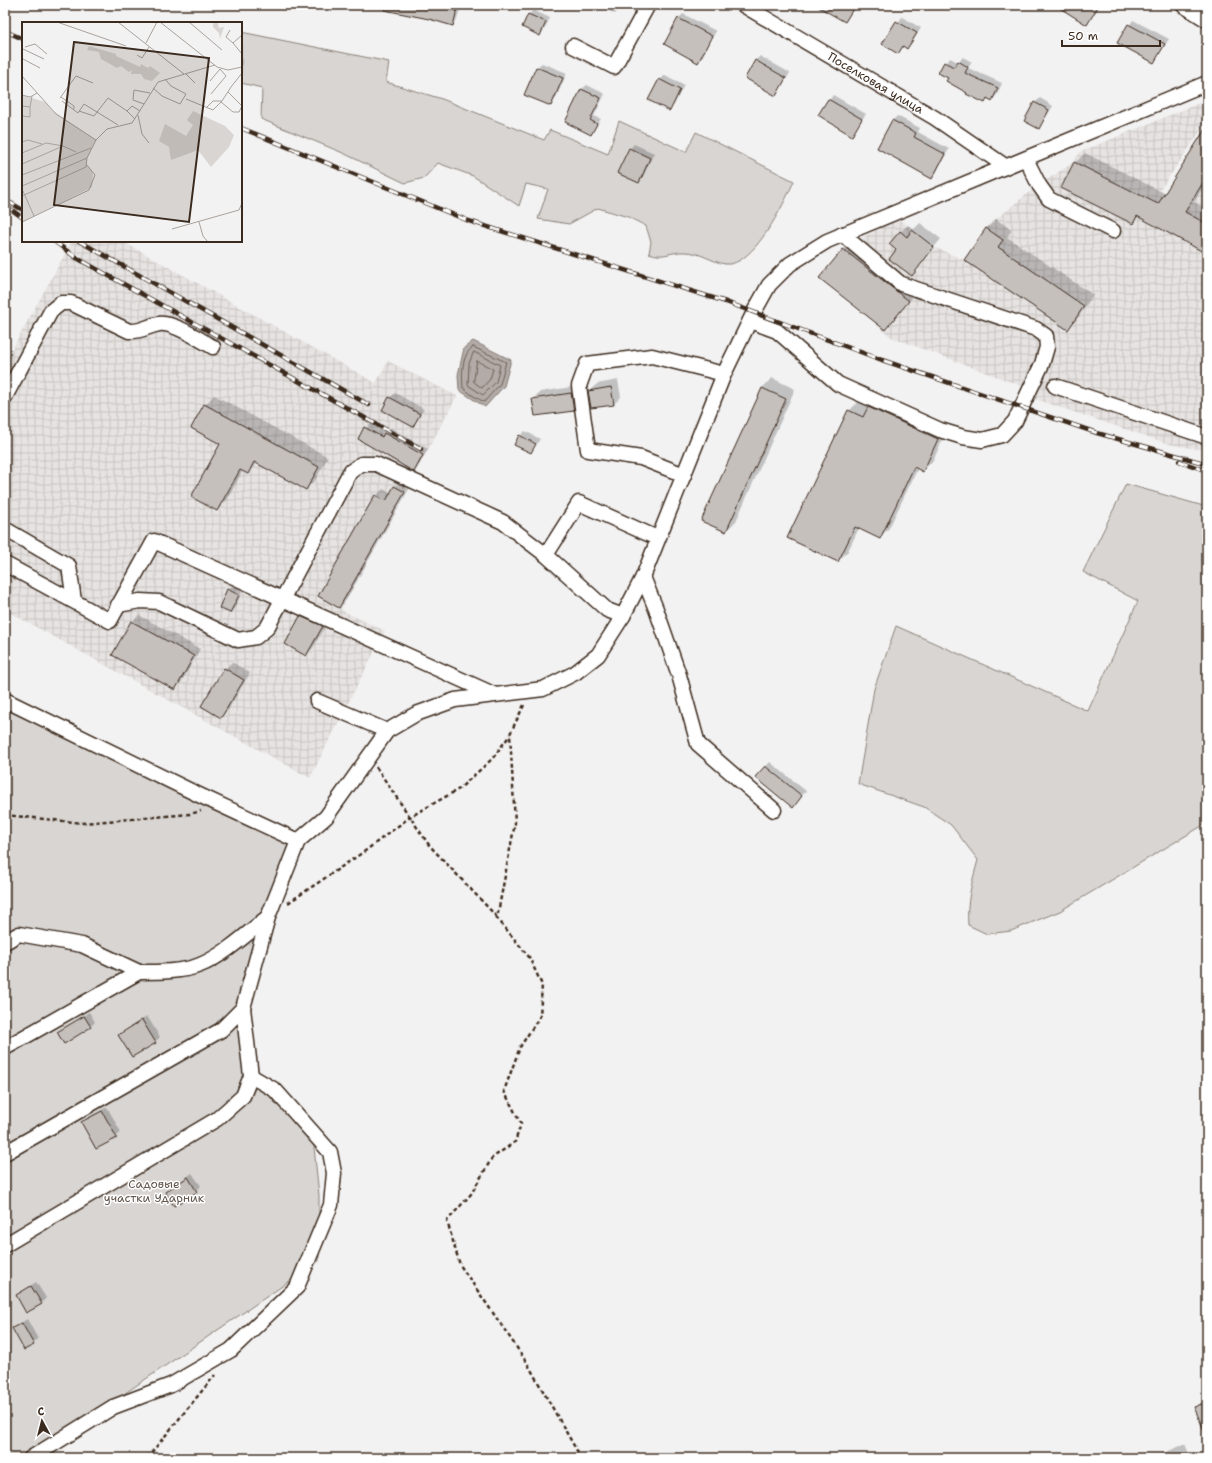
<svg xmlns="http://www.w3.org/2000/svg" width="1212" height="1463" viewBox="0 0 1212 1463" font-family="'Shantell Sans',sans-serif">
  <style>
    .industrial { fill: url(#industrial-grid) }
    .garden { fill: #d8d5d2; stroke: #8a8078 }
    .water { fill: #b2aba7; stroke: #827770 }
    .shadow { fill: #0003 }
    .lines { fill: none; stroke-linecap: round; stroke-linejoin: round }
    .shore { stroke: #6b5e55; stroke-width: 1 }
    .building { fill: #c6c0bd; stroke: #3b2a1e }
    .minor-casing { stroke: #3b2a1e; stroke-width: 17 }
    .path { stroke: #3b2a1e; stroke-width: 2.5; stroke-dasharray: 4 3; stroke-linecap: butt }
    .minor { stroke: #fff; stroke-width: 14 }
    .rail-casing { stroke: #3b2a1e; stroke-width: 4.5 }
    .rail { stroke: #fff; stroke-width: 3; stroke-dasharray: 9; stroke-linecap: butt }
    .labels { text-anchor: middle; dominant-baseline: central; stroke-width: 3; stroke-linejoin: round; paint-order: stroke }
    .street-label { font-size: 12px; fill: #3b2a1e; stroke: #fff }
    .park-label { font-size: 12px; fill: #62554b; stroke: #fff }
    .inset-road { fill: none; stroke: #a9a29d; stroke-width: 1 }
    .view { fill: #3b2a1e; fill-opacity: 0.15; stroke: #3b2a1e; stroke-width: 2 }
    .inset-edge { fill: none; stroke: #3b2a1e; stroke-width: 2 }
  </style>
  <defs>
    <pattern id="industrial-grid" width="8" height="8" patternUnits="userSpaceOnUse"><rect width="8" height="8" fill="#e6e3e2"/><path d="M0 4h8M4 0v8" fill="none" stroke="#c6c3c1"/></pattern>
  </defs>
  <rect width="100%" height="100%" fill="#f3f2f2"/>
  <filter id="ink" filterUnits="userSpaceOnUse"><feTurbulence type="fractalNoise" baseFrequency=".025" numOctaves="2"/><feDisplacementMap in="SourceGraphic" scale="8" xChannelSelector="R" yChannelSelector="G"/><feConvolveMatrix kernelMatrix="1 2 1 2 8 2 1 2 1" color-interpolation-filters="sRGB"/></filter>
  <g filter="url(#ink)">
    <g class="industrial">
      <polygon points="1207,100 1207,122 1160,190 1166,193 1207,126 1207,451 1169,444 1029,397 1032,390 891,337 821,276 843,249 893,220 902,221 934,247 964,260 985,228 1033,189 1074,162 1080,152"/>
      <polygon points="72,241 122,241 376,383 388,361 457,396 341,610 385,631 310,778 5,610 5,362"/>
    </g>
    <g class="garden">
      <path d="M241,32L389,62L386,82L442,99L544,140L550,130L608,154L619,121L686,152L696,132L794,181C785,202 753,268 725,264C712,262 700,252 685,252C670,251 665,259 649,253L651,242L646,226L628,217L598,208L569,224L538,219L548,189L526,184L519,206L473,176L438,163L424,178L405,183L343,153L261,119L262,88L241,83Z"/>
      <path d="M1126,484L1207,507V823L1060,911L1011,931L987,934L968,925C966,902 972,882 978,860L951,825L924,807L858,784L874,689L896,626L1088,711L1138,601L1083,572Z"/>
      <polygon points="5,700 298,841 243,1008 251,1076 313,1138 319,1195 319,1261 30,1458 5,1458"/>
    </g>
    <polygon class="water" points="473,341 511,360 504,386 485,407 459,390 458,375 464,348"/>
    <g class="shadow">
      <polygon points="401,5 461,5 457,20 453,24"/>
      <polygon points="598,5 622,5 615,14"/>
      <polygon points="825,5 856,5 845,21"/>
      <polygon points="1068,5 1100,5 1087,24"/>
      <polygon points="533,10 550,18 544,30 540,35 529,15"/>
      <polygon points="683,14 716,31 702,57 697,61 665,44 679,18"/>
      <polygon points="902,17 921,28 912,43 907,48 904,46 898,53 883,44"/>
      <polygon points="1133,20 1169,39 1154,62 1119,42"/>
      <polygon points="760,56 790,73 776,95 756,60"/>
      <polygon points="963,57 972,62 968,68 1002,83 997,95 992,99 989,98 985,102 940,72 950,58 958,62"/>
      <polygon points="542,63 567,73 555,100 550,105 537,67"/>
      <polygon points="665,75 684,85 674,105 669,109 660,80"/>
      <polygon points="587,85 605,94 594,116 601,119 591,134 566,122 582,89"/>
      <polygon points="833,95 866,114 852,134 819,115"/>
      <polygon points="1040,98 1053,106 1039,128 1035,103"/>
      <polygon points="897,116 920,128 918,132 949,149 936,173 932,177 892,121"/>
      <polygon points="1207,127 1207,181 1194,202 1207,209 1207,253 1139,216 1133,222 1075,163 1085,153 1166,194"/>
      <polygon points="634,144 654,153 643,177 639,182 630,149"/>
      <polygon points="996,219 1012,230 1007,237 1093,295 1077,319 1067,329 965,260 986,229"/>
      <polygon points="920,223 941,239 911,275 898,250 900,232 908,225 914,229"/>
      <polygon points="853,240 918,291 885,329 821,277"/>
      <polygon points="772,378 795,389 736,521 726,531 703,520 762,388"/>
      <polygon points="618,380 621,397 614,404 589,391 597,384"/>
      <polygon points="578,386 581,402 573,410 533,399 540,392"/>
      <polygon points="395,393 424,409 413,426 390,398"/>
      <polygon points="214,395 328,457 316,479 306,489 258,462 247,473 243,470 227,500 217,510 221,444 205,405"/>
      <polygon points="879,398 947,429 933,461 923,470 918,468 889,528 879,538 859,528 848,551 838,561 849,411 859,401 870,406"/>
      <polygon points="371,422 387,431 391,428 428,449 419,465 413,471 359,439"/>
      <polygon points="525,431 540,439 531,452 520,436"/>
      <polygon points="402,479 412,484 346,600 339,607 376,496 383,489 391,493"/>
      <polygon points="233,585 243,590 235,608 230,612 228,590"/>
      <polygon points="308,610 329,619 313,648 306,655 301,617"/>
      <polygon points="139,615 200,649 182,681 175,689 132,622"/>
      <polygon points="232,662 250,673 228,710 221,717 225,669"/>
      <polygon points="5,753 9,754 5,766"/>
      <polygon points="770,762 806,791 797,802 756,777"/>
      <polygon points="89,1012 95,1022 90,1027 58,1032"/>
      <polygon points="147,1016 160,1037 155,1042 120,1035"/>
      <polygon points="107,1107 121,1132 116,1137 82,1123 87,1118"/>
      <polygon points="192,1173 201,1186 196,1191 166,1192"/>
      <polygon points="36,1282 46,1298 41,1303 17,1295"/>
      <polygon points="27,1319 38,1339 33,1344 13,1328"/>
      <polygon points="1207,1397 1207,1434 1196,1407"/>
      <polygon points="1185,1444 1191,1458 1156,1458 1159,1455"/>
    </g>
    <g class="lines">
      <g class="shore">
        <path d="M473,347L506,362L500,384L484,402L472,395L463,388C462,375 461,355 473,347Z"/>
        <polygon points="474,352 500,365 496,382 483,395 468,385 469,364"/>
        <polygon points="477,361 493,369 490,379 482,388 474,382"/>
      </g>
    </g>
    <g class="building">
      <polygon points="385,5 458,5 453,26 429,19 384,10"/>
      <polygon points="815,5 846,5 853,9 845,22"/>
      <polygon points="1055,5 1099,5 1087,25"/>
      <polygon points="528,14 546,22 540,36 522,27"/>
      <polygon points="678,18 712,36 698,63 664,44"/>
      <polygon points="896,21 917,33 907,49 903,46 898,54 882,44"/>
      <polygon points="1128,24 1165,44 1154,63 1117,43"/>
      <polygon points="755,60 786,78 776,96 745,78"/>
      <polygon points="958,61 968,67 965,73 998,88 992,101 987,98 985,103 966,94 967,93 946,81 948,78 938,73 944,62 954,67"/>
      <polygon points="536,67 563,78 551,106 524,95"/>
      <polygon points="659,79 680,90 670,111 648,100"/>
      <polygon points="581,89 601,98 590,120 597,124 591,135 565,122"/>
      <polygon points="828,99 862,119 852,136 818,115"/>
      <polygon points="1034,102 1049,110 1039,129 1024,121"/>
      <polygon points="892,120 916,133 914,137 945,154 932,179 877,148"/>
      <polygon points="1207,126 1207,176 1185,212 1207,224 1207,254 1137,216 1133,224 1061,188 1074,162 1158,204"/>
      <polygon points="629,148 650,158 639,183 617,173"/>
      <polygon points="986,228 1003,240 998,247 1084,306 1068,330 964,260"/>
      <polygon points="912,230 934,247 912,276 889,259 896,250 889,244 900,231 907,237"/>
      <polygon points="843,249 909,301 885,330 819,278"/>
      <polygon points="611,387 614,405 591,408 588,391"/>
      <polygon points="762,388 786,399 726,532 701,521"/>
      <polygon points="571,393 574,411 535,416 532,399"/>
      <polygon points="389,397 420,414 413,427 382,410"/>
      <polygon points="204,404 319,467 306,490 254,462 248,474 240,470 217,511 191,497 220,444 191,428"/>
      <polygon points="868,407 938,439 923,472 914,467 880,539 855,527 838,562 787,538 848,410 863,417"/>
      <polygon points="364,427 382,437 384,433 423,455 414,472 358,439"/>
      <polygon points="519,435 536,444 531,453 514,445"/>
      <polygon points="394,486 405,492 339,608 318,596 375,495 386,501"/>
      <polygon points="227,589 239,595 230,613 219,608"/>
      <polygon points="300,616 323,626 306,656 285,644"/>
      <polygon points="131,621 194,656 175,690 112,655"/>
      <polygon points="224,668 244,680 221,718 201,706"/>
      <polygon points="765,766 802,796 793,808 755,777"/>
      <polygon points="84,1016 91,1027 64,1044 57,1032"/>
      <polygon points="142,1020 156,1043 132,1057 118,1035"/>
      <polygon points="102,1111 117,1138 96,1149 81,1122"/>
      <polygon points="188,1177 197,1192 174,1206 165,1192"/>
      <polygon points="31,1286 42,1304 26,1313 16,1295"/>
      <polygon points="22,1323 34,1345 24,1350 12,1328"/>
      <polygon points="1207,1402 1207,1437 1194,1407"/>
    </g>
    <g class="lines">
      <defs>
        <g id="minor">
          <path id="s1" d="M743,5L935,118L1005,166"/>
          <polyline points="1183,5 1207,20"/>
          <polyline points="573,46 614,67 648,5"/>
          <polyline points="1026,159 1039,185 1049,199 1113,231"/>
          <polyline points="750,321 777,331 838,384 940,430 963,437 982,440 1002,435 1015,421 1042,364 1047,347 1046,336 1036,329 901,284 842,234"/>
          <polyline points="1055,386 1207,437"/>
          <path d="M5,397L51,311L61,303H71L129,331C142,332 147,326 159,324C174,322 200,340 213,347"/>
          <polyline points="684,475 641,458 588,450 579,386 587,364 652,356 724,374"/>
          <polyline points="5,529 69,566 74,601"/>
          <polyline points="5,564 110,621 154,541 493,694"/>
          <polyline points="643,577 656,609 679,675 698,744 774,810"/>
          <polyline points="118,605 140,601 159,602 238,640 256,637 267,628 350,472 361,464 376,464 503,522 546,555"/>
          <polyline points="623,616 607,610 546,555 579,503 657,538"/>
          <polyline points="5,700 199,795 298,841 326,817 387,731 416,714 455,700 543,689 575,673 598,655 623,616 643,577 724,374 754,312 769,285 790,264 827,241 1207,83"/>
          <polyline points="317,701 387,731"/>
          <polyline points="5,942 19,934 82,945 139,972"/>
          <path d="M5,1048L139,972C158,972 183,972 200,965C223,956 248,933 268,917"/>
          <polyline points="5,1153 221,1030 243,1008"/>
          <polyline points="5,1245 217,1119 243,1096 251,1076 243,1008 268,917 298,841"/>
          <polyline points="31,1458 113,1407 171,1385 231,1350 297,1287 331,1205 334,1173 330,1152 275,1090 251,1076"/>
        </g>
      </defs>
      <use href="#minor" class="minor-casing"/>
      <g class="path">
        <polyline points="524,705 510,734 515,823 497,918 529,957 542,985 540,1016 520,1047 504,1091 521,1124 515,1142 492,1158 471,1194 447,1221 460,1265 526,1361 581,1458"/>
        <polyline points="376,767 429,845 497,917"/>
        <polyline points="5,815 83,823 190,814 201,811"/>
        <polyline points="288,903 365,851 410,817 459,789 492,759 510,735"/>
        <polyline points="147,1458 215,1375"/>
      </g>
      <use href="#minor" class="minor"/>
      <defs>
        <g id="rail">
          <polyline points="5,31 23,39"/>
          <polyline points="241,128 469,221 726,302 882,360 1097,433 1207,464"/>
          <polyline points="7,201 23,210"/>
          <polyline points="5,205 23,218"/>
          <polyline points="54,241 75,257 421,449"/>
          <polyline points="79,241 369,405"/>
          <polyline points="1179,461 1207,471"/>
        </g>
      </defs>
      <use href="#rail" class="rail-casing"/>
      <use href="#rail" class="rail"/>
    </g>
  </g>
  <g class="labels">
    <g class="street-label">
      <text stroke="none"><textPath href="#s1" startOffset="154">Поселковая улица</textPath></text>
    </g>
    <g class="park-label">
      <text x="154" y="1184">Садовые<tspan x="154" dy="14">участки Ударник</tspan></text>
    </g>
  </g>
  <g transform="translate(22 22)">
    <rect width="220" height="220" fill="#f3f2f2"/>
    <path d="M191,0L196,1L197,6L202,5L198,17L197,11L191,5Z" fill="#d8d5d2"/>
    <path d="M67,24L94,32V34L118,45L119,42L126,46L128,44L138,51L130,59L122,57L119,52H109L110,48L107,50L99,44L95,46L79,37L77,30L65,28ZM0,73L23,80L30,88L74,118L65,136V143L71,151L70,165L0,201ZM171,89L203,104L212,113L207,125L189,145L176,128L149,138L147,125L137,119L143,102L164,114L171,103L165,98Z" fill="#d8d5d2"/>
    <path class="inset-road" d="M35,0L104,24M96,0L162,52M138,0L195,45L206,48L220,45M167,0L200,28M208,8L204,15L211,21M220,13L211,21L220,32M124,21L135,0M3,25L13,22L25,32M1,27L22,37M115,33L120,36L127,25M1,37L18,46M164,52L173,61M0,54L34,92L74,118L85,107L110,101L136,60L193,43M188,59L198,47L204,54L189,72M131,66L140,74L158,82L164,72L149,64L143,57M206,70L220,84L217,90H211L199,80L200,79L209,65L220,51M0,73L8,75L15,71M39,75L52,84V87M38,76L54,54L71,61M164,77L191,88L199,80M40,79L56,91L62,82L96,103M122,82L111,78L112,68L128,71M0,84L8,85L10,74M185,85L191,79H200M57,89L72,94L86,76L105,89M116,93L120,112L127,121M0,94L8,95V85M113,97L105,89L110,84L118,89M0,120L6,118L20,122M0,131L24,121L41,124M0,142L41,124L54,130M0,153L69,126M0,164L65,136M0,167L12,194M0,174L64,145L65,136L74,118M0,200L67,168L73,153L65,143M177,200L181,214L186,220M150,207L217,188L220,181"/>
    <path class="view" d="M52,20L187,36L167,200L32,183Z"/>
    <rect width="220" height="220" class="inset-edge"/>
  </g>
  <rect width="1212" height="1463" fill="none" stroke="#fff" stroke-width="20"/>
  <rect x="10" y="10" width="1192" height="1443" fill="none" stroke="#3b2a1e" stroke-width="1.5" filter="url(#ink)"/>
  <g transform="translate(42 1421) rotate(353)" stroke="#ffffff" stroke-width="3" paint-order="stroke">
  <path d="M0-3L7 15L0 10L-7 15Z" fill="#3b2a1e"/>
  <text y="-6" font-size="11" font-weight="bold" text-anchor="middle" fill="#3b2a1e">С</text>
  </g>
  <path d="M1062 40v6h98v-6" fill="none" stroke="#3b2a1e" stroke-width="2"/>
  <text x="1068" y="40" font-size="12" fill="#3b2a1e" stroke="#ffffff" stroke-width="3" paint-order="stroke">50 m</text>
</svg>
